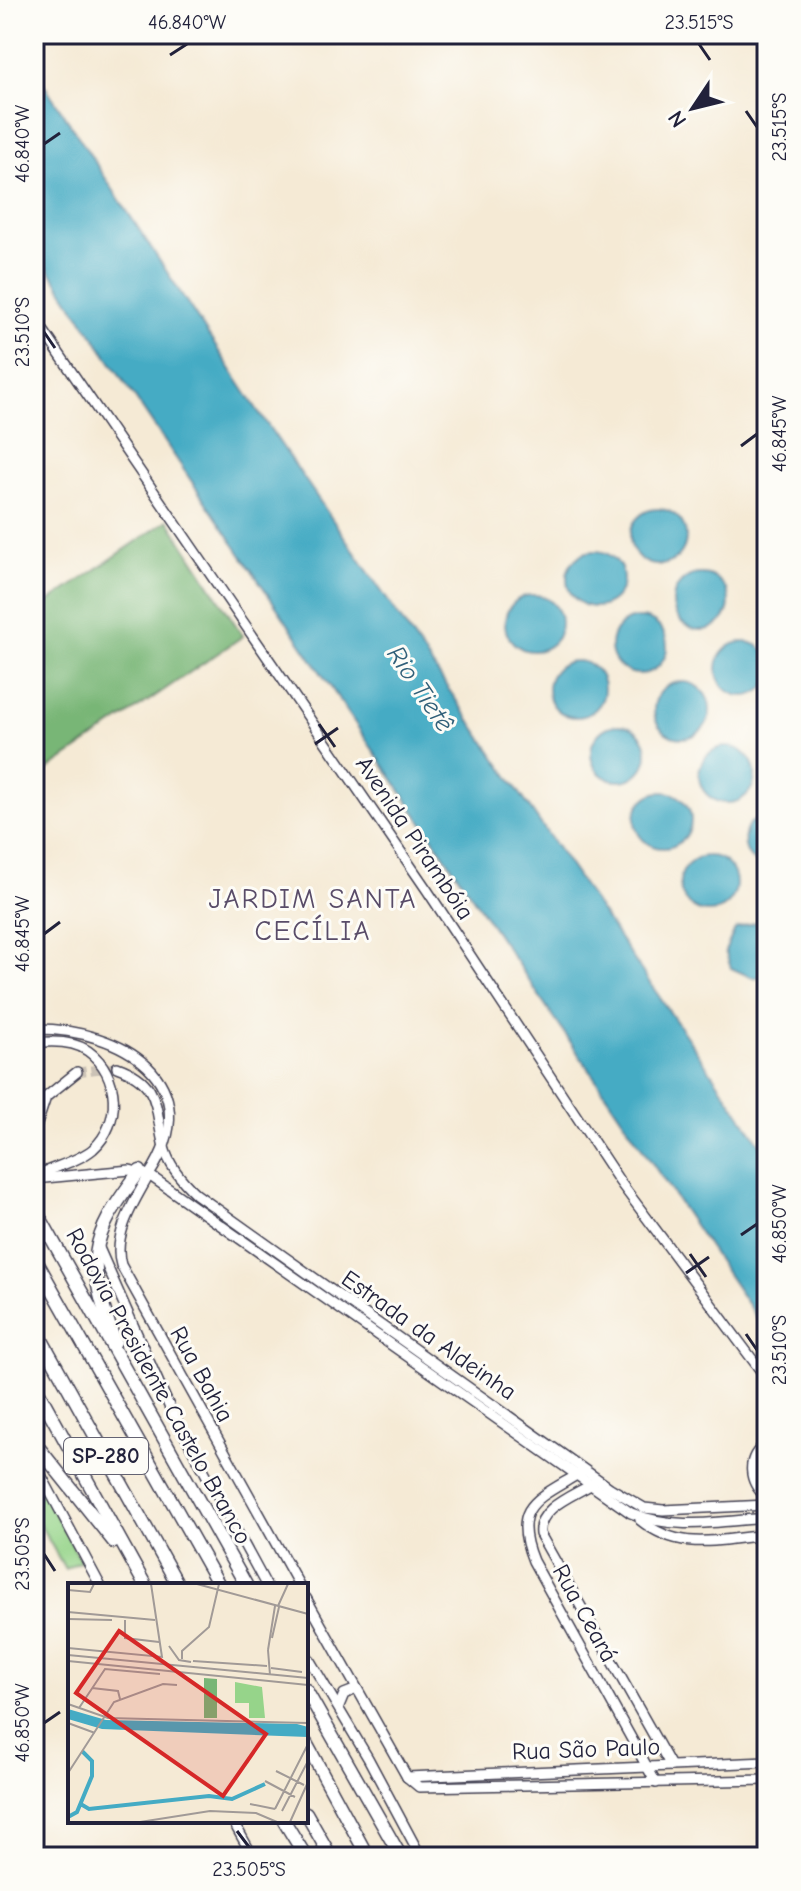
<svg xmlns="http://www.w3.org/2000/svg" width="801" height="1891" viewBox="0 0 801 1891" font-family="'Comic Neue',sans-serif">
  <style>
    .green { fill: #96d48a; stroke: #5c7b62; stroke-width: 2 }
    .forest { fill: #78b676; stroke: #4d6c58; stroke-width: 2 }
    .water { fill: #44abc4; stroke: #336680; stroke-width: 2 }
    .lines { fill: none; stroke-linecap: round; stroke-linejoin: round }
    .secondary-tunnel { stroke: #cbc2b6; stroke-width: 9; stroke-dasharray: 9 4.5; stroke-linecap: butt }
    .secondary-casing { stroke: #424052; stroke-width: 12 }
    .highway-casing { stroke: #424052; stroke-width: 15 }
    .secondary { stroke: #fff; stroke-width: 9 }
    .highway { stroke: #fff; stroke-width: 12 }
    .ticks { fill: none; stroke: #22223b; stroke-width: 3 }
    .labels { text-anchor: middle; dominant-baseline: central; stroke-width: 6; stroke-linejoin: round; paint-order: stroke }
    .shield { fill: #fdfcf7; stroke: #646373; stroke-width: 2 }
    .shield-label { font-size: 22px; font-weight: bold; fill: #22223b }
    .street-label { font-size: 24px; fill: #22223b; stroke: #fdfcf7 }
    .water-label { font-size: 26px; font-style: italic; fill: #316079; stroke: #fdfcf7 }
    .quarter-label { font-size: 28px; letter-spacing: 2px; fill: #594c68; stroke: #fdfcf7 }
    .inset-river { fill: none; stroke: #44abc4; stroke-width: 4 }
    .inset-road { fill: none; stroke: #a19a97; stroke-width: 2 }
    .view { fill: #d62828; fill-opacity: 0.15; stroke: #d62828; stroke-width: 4 }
    .inset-edge { fill: none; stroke: #22223b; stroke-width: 4 }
    .neatline { fill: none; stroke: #22223b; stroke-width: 3 }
    .ticks-label { font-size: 20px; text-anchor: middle; fill: #22223b }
  </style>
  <rect width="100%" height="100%" fill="#fdfcf7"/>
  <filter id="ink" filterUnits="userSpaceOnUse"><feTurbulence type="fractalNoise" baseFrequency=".0125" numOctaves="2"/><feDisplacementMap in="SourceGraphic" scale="16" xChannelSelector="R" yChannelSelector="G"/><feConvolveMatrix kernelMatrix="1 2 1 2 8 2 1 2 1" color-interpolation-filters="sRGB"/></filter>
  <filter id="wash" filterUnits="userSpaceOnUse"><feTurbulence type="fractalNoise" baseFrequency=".006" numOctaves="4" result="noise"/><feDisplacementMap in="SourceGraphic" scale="32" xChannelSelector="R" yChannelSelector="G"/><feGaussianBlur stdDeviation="1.8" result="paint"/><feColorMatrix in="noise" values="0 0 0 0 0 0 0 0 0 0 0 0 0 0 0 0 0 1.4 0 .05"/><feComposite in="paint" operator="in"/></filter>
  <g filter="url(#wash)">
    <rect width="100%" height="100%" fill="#f5ead5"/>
    <polygon class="green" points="34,1475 81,1561 65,1569 34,1514"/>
    <polygon class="forest" points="168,520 243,636 34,779 34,612"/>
    <g class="water">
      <polygon points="34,69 258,411 767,1154 767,1333 34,248"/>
      <circle cx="658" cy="537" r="28"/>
      <circle cx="595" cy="579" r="28"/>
      <circle cx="701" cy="602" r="28"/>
      <circle cx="533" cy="623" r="28"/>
      <circle cx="639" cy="646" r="28"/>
      <circle cx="744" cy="669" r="27"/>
      <circle cx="576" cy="689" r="28"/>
      <circle cx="682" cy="710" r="28"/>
      <circle cx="619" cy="753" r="28"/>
      <circle cx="727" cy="775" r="28"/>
      <circle cx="663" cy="820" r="28"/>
      <path d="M767,813V868C746,862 739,843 749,824Z"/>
      <circle cx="708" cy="884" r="28"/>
      <polygon points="756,922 767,926 767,975 753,978 731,968 725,951 735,929"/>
    </g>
  </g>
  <g filter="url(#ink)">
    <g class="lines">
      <polyline class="secondary-tunnel" points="77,1072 117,1067"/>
      <defs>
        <g id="secondary">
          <polyline points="34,317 427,890 620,1182 767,1379"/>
          <path d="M34,1029C121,1028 211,1081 149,1175L130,1170L34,1179"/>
          <path d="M34,1043C51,1041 74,1041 88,1051C120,1074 122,1123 93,1149C79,1161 54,1167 37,1175"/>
          <path d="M117,1067C162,1083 154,1108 164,1147C169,1166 182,1181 196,1194L610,1488L644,1508L663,1510L767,1505"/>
          <polyline points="34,1133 46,1097 77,1072"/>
          <polyline points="99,1248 169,1406 266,1585"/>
          <path d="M767,1443C745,1458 748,1482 767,1498"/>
          <polyline points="34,1462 100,1585"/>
          <path d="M580,1473C538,1499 510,1505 533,1561L656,1783"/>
          <path d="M592,1484C573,1496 537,1508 540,1534L671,1766"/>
          <path d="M640,1520C681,1553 719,1539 767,1535"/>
          <path d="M299,1585L121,1265C112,1234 135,1201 149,1175L631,1513C675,1531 721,1521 767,1518"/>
          <polyline points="306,1598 407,1777 419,1787 767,1780"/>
          <polyline points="306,1654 368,1758 421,1857"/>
          <polyline points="339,1706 344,1694 357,1689"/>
          <polyline points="407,1777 767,1762"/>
          <polyline points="233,1821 253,1857"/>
        </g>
        <g id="highway">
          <polyline points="34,1207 246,1585"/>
          <polyline points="34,1257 219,1585"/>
          <polyline points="34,1326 178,1585"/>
          <path d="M115,1342C86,1260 86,1242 140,1171"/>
          <polyline points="34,1384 145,1585"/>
          <polyline points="34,1442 114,1542"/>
          <polyline points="306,1690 401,1857"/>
          <polyline points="306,1743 368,1857"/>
          <polyline points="306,1813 331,1857"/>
          <polyline points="284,1821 306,1857"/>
        </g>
      </defs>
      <use href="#secondary" class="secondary-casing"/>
      <use href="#highway" class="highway-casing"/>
      <use href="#secondary" class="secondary"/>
      <use href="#highway" class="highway"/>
    </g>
  </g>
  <path class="ticks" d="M699,44L710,60M170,55L187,44M746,111L757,127M44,144L60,133M44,332L55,348M741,446L757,434M319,724L335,747M315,744L338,728M44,934L60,922M741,1235L757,1224M690,1254L706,1277M686,1273L709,1257M746,1334L757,1350M44,1554L55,1571M44,1723L60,1712M237,1831L249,1847"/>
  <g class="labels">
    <rect class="shield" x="64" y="1438" width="84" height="36" rx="6"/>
    <g class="shield-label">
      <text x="106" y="1456">SP-280</text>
    </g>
    <g class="street-label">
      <text transform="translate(415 838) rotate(56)">Avenida Pirambóia</text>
      <text transform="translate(429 1335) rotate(35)">Estrada da Aldeinha</text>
      <text transform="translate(202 1374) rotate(61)">Rua Bahia</text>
      <text transform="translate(159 1386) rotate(61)">Rodovia Presidente Castelo Branco</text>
      <text transform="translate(585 1613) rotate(61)">Rua Ceará</text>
      <text transform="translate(586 1749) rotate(-2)">Rua São Paulo</text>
    </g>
    <g class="water-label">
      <text transform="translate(420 689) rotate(56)">Rio Tietê</text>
    </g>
    <g class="quarter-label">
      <text x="313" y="899">JARDIM SANTA<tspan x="313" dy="32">CECÍLIA</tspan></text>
    </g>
  </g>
  <g transform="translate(68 1583)">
    <rect width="240" height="240" fill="#f5ead5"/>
    <path d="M167,99L194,104L197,135H181V120H167Z" fill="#96d48a"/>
    <path d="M136,95L149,96V135H136Z" fill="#78b676"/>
    <path d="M0,126L38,137L229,141L240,144V154L34,146L0,136Z" fill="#44abc4"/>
    <path class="inset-river" d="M11,220L21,226L141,213L164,216L197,201M0,234L9,229L24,193V178L14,168"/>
    <path class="inset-road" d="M129,1L240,31M0,7L22,9L26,1M210,23L220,1M0,29L87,37M0,36L44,37M57,37V55L91,59M204,55L211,24M101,63L111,77L123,79M0,65L94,74L83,1M200,67L207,23M200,67L202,92M0,72L240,95M114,76V68L141,44L151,1M0,78L240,102M125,78L199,83M203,85L234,89M24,105L50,108L52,116M0,121L40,135L240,140M11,125L37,86L92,91M0,140L27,150M208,188L236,202M0,190L46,119L95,101L109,102M197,198L227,214M182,221L207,226M207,226L240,161M214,228L240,178M72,239L142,228L188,230L209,239M222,239L240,199"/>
    <path class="view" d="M51,48L198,151L155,213L8,110Z"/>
    <rect width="240" height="240" class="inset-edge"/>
  </g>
  <rect width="801" height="1891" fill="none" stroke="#fdfcf7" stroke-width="88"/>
  <g transform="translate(693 108) rotate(235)" stroke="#fdfcf7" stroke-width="6" paint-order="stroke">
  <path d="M0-6L14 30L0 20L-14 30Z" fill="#22223b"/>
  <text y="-12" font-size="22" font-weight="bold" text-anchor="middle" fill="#22223b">N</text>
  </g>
  <rect x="44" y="44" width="713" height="1803" class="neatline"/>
  <g class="ticks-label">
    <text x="187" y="29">46.840°W</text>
    <text x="699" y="29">23.515°S</text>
    <text transform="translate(779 127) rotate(-90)" y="7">23.515°S</text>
    <text transform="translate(22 144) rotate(-90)" y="7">46.840°W</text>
    <text transform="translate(22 332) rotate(-90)" y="7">23.510°S</text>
    <text transform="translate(779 434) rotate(-90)" y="7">46.845°W</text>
    <text transform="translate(22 934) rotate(-90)" y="7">46.845°W</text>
    <text transform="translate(779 1224) rotate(-90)" y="7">46.850°W</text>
    <text transform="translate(779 1350) rotate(-90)" y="7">23.510°S</text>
    <text transform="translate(22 1554) rotate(-90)" y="7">23.505°S</text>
    <text transform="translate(22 1723) rotate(-90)" y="7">46.850°W</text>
    <text x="249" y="1876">23.505°S</text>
  </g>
</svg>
